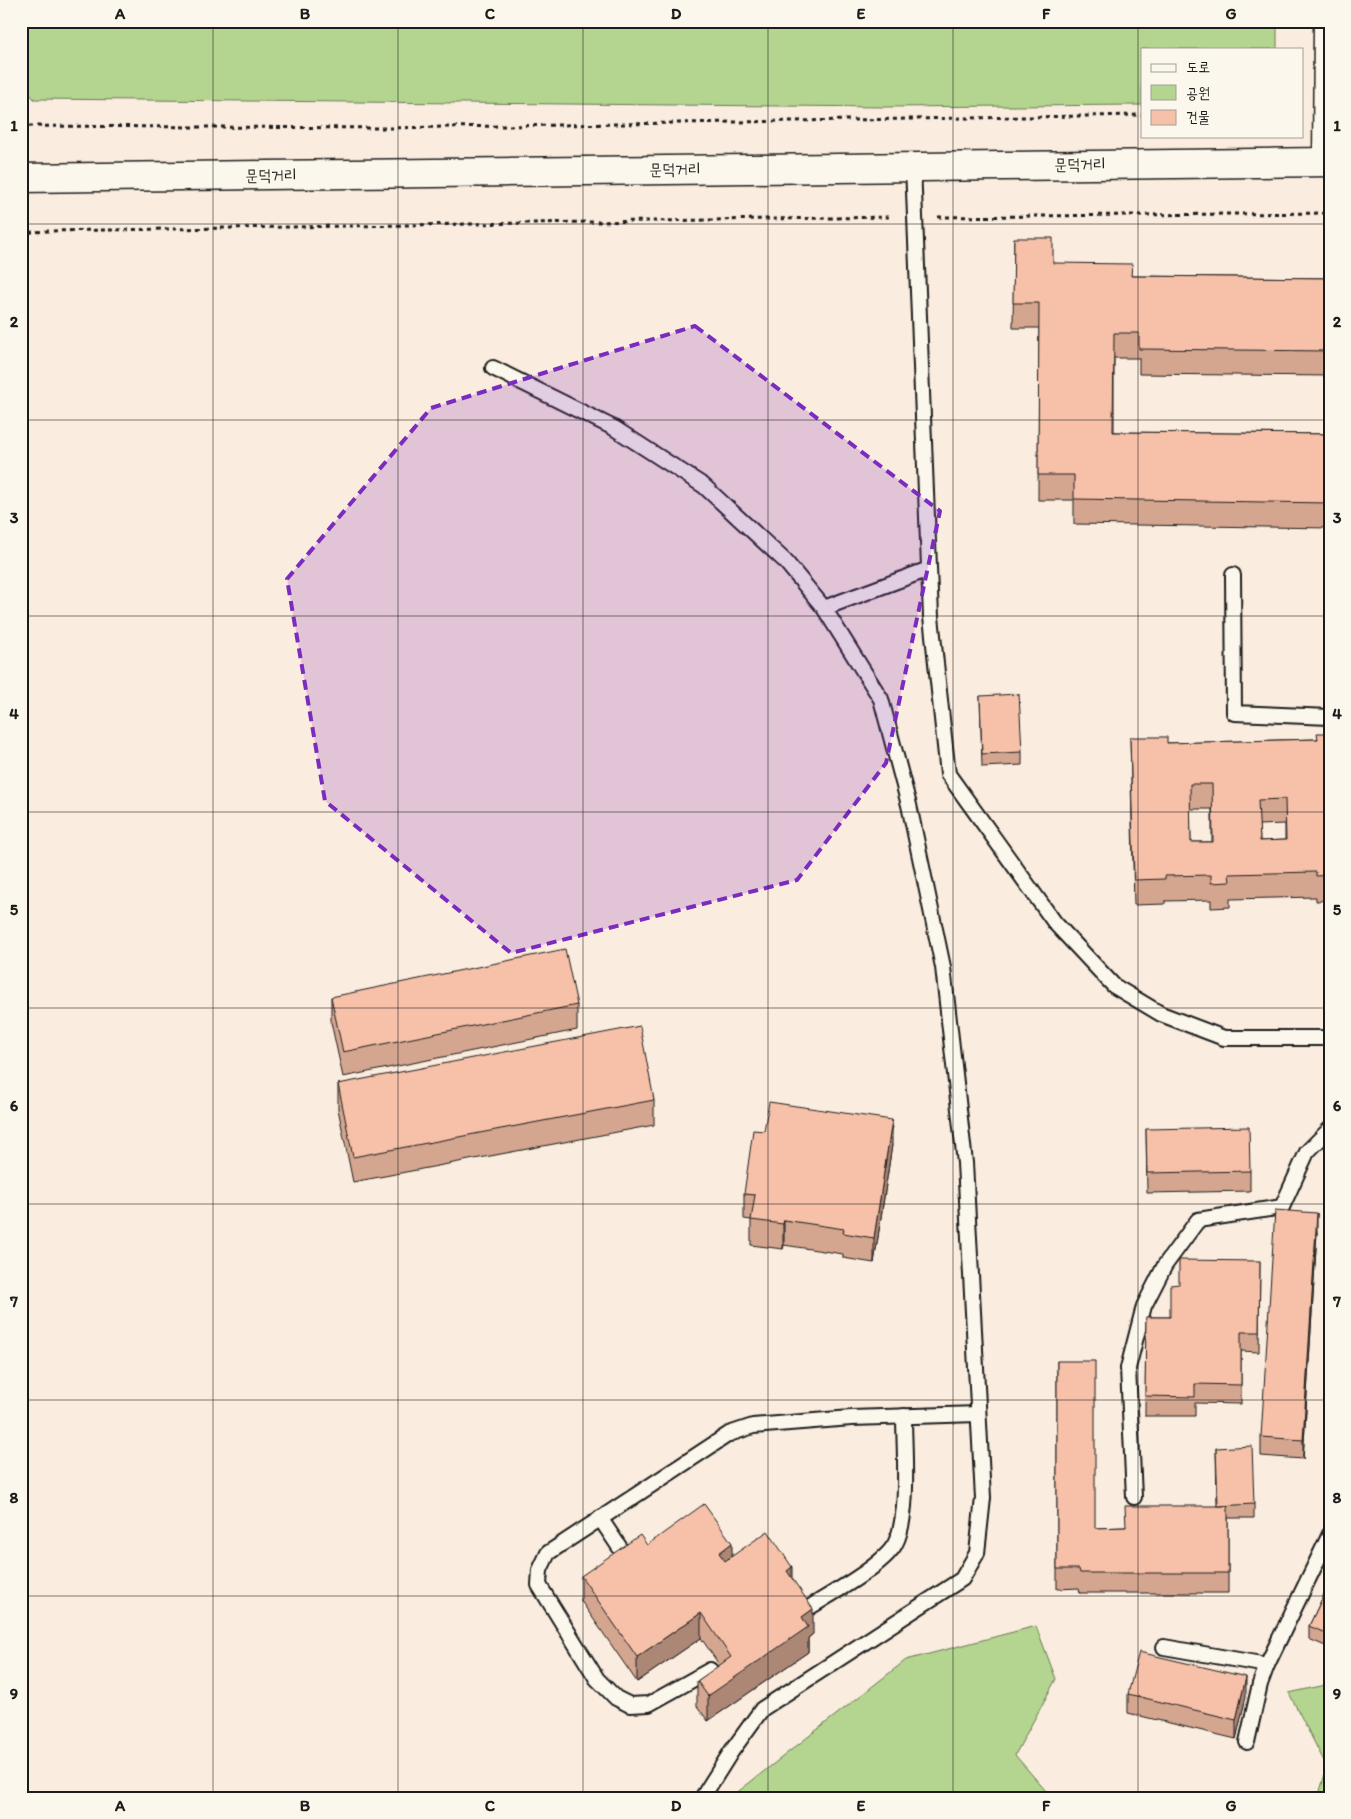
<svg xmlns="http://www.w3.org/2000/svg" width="1351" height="1819" viewBox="0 0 1351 1819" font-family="Itim,'Poor Story',sans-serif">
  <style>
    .green { fill: #b3d58f; stroke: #687856 }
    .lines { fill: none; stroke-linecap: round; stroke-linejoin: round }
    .lane-casing { stroke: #1c1c1c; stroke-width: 18 }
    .secondary-casing { stroke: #1c1c1c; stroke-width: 31 }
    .path { stroke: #1c1c1c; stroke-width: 3; stroke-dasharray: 4 4; stroke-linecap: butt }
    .lane { stroke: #fbf7ec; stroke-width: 14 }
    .secondary { stroke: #fbf7ec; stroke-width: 28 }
    .wall { fill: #d4a690; stroke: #1c1c1c; fill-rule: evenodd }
    .shaded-wall { fill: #ac8776; stroke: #1c1c1c }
    .building { fill: #f6c1a8; stroke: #1c1c1c; fill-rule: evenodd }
    .marked { fill: #7b2cbf; fill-opacity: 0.2; stroke: #7b2cbf; stroke-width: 4; stroke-dasharray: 10 6; stroke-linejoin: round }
    .grid { fill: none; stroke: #1c1c1c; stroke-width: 1; stroke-opacity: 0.55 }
    .labels { text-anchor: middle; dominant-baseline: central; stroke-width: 4; stroke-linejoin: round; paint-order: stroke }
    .street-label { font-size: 16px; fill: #1c1c1c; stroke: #fbf7ec }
    .neatline { fill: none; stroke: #1c1c1c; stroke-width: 2 }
    .grid-label { font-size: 16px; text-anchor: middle; font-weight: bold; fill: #1c1c1c }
  </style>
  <rect width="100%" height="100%" fill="#faecde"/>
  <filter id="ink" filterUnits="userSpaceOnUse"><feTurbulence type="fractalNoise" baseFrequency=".02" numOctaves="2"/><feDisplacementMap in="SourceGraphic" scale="10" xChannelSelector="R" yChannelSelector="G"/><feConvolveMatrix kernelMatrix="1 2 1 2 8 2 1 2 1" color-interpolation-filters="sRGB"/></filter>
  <g filter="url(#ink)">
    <g class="green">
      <polygon points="21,21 1277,21 1277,49 1142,49 1142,105 886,107 34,99 21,82"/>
      <polygon points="1036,1626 1056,1679 1015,1755 1052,1798 730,1798 906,1660"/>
      <polygon points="1330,1684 1330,1798 1318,1798 1327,1767 1289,1693"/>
    </g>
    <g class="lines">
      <defs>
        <g id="lane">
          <polyline points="913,166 931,617 948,774 1055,923 1114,986 1161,1014 1224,1038 1330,1038"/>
          <polyline points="493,368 614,428 704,486 785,561 824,608 881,699 909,805 943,967 965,1163 983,1498 977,1553 962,1579 762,1709 731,1752 702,1798"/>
          <polyline points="1233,575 1234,713 1330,717"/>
          <polyline points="824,608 929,569"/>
          <polyline points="1134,1497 1128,1368 1144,1306 1165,1265 1198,1220 1282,1207 1307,1152 1330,1129"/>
          <polyline points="600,1518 620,1548"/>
          <path d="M810,1607C831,1594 884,1565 895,1544C910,1517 904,1449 904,1416"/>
          <polyline points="1164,1647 1267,1665"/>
          <polyline points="710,1670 649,1704 630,1705 616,1698 597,1679 539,1585 540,1570 548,1553 729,1434 753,1426 851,1418 978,1414"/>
          <polyline points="1247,1742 1260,1684 1267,1665 1330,1534"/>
        </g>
        <g id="secondary">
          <polyline points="1327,162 1328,21"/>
          <polyline points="21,178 1330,162"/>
        </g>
      </defs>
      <use href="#lane" class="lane-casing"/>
      <use href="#secondary" class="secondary-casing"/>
      <g class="path">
        <polyline points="21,126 387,128 1142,115"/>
        <polyline points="938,217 1330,213"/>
        <polyline points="21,233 47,231 892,217"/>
      </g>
      <use href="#lane" class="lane"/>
      <use href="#secondary" class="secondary"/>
    </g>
    <g class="wall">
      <polygon points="1014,238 1053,263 1132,276 1330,278 1330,376 1139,374 1139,358 1114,358 1114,432 1330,434 1330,528 1074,524 1074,500 1038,500 1039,328 1013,328"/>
      <polygon points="980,696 1022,752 1022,765 982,767"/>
      <path d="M1330,733V900L1316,901V897L1230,899V907L1211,908V900L1165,901V904L1134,905L1130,737L1167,743L1317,739ZM1190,809H1212V842H1191ZM1285,824V840L1260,841L1259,825Z"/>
      <polygon points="331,997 577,1005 577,1030 343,1077 331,1022"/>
      <polygon points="338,1084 654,1100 654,1125 353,1182 338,1109"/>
      <polygon points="1146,1129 1250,1171 1250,1191 1147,1193"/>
      <polygon points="892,1145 874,1263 843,1258 843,1254 784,1245 783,1249 751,1245 751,1220 744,1219 744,1194"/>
      <polygon points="1317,1232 1303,1459 1261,1456 1261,1437"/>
      <polygon points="1260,1261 1259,1352 1241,1351 1241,1404 1195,1403 1195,1416 1145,1416 1146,1317 1170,1317 1179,1284"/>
      <polygon points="1057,1361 1095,1528 1125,1527 1217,1506 1216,1448 1254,1504 1254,1518 1228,1518 1228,1593 1080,1593 1079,1588 1057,1589"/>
      <polygon points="647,1545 732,1556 792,1579 813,1634 808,1638 808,1652 708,1721 697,1706 697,1681 720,1666 701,1638 637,1682 581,1601 581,1576"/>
      <polygon points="1330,1575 1330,1648 1309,1639 1309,1626 1327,1588 1327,1582"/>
      <polygon points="1128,1694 1246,1696 1236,1739 1128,1713"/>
    </g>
    <g class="shaded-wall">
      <polygon points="892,1120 892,1145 874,1263 874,1238"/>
      <polygon points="1317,1213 1317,1232 1303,1459 1303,1440"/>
      <polygon points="784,1220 784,1245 783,1249 783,1224"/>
      <polygon points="732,1543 732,1568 719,1578 719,1553"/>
      <polygon points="792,1567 792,1592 787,1571"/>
      <polygon points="813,1609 813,1634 808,1638 808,1652 708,1721 708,1696 802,1617"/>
      <polygon points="701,1613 701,1638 637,1682 637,1657"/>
      <polygon points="1246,1677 1246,1696 1236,1739 1236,1720"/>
    </g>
    <g class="building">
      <polygon points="1014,238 1053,238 1053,263 1132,264 1131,276 1330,278 1330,351 1139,349 1139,333 1114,333 1113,432 1330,434 1330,503 1074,499 1074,475 1038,475 1039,303 1013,303"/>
      <polygon points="1019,694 1022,752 982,754 980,696"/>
      <path d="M1317,733H1330V875L1316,876V872L1229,874L1230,882L1211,883V875L1165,876V879L1134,880L1130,737H1167V743L1318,739ZM1190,784H1212L1213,842H1191ZM1285,799L1286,840L1260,841L1258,800Z"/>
      <polygon points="565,949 577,1005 343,1052 331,997"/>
      <polygon points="640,1026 654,1100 353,1157 338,1084"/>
      <polygon points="769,1102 892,1120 874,1238 843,1233 844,1229 784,1220 783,1224 751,1220 755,1195 744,1194 753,1130 764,1131"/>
      <polygon points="1249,1127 1250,1171 1147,1173 1146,1129"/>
      <polygon points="1275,1210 1317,1213 1303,1440 1261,1437"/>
      <polygon points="1179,1260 1260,1261 1259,1332 1241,1332 1241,1385 1195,1384 1195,1397 1145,1396 1146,1317 1170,1317 1170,1285 1179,1284"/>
      <polygon points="1057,1361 1095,1361 1095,1528 1126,1527 1125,1506 1228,1506 1228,1573 1080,1573 1079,1569 1057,1569"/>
      <polygon points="1252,1446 1254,1504 1218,1506 1216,1448"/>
      <polygon points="704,1504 732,1543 719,1553 725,1561 768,1531 792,1567 787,1571 813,1609 802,1617 808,1627 708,1696 697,1681 731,1657 701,1613 637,1657 581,1576 640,1535 647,1545"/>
      <polygon points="1330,1575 1330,1583 1327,1582"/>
      <polygon points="1327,1588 1330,1589 1330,1635 1309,1626"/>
      <polygon points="1139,1652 1246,1677 1236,1720 1128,1694"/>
    </g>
  </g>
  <path class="marked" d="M695,326L940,511L886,763L797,880L511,953L325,801L287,579L431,408Z"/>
  <path class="grid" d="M213,21V1798M398,21V1798M583,21V1798M768,21V1798M953,21V1798M1138,21V1798M21,224H1330M21,420H1330M21,616H1330M21,812H1330M21,1008H1330M21,1204H1330M21,1400H1330M21,1596H1330"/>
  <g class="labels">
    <g class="street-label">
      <text transform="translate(1080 164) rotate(-1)">문덕거리</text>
      <text transform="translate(675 169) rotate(-1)">문덕거리</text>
      <text transform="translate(271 175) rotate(-1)">문덕거리</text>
    </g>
  </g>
  <rect width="1351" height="1819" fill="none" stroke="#fbf7ec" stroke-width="55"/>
  <rect x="1141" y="48" width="162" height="90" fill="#fbf7ec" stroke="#a29f99"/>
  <rect x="1151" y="64" width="25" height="8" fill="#fbf7ec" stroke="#a29f99"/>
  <text x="1186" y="72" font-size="15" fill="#1c1c1c">도로</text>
  <rect x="1151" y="85" width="25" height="15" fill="#b3d58f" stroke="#a29f99"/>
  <text x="1186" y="98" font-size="15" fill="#1c1c1c">공원</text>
  <rect x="1151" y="110" width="25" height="15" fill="#f6c1a8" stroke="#a29f99"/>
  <text x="1186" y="122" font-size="15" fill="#1c1c1c">건물</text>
  <rect x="28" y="28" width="1296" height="1764" class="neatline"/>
  <g class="grid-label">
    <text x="120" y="19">A</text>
    <text x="305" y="19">B</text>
    <text x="490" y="19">C</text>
    <text x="676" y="19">D</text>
    <text x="861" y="19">E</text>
    <text x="1046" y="19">F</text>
    <text x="1231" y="19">G</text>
    <text x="14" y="131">1</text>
    <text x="1337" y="131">1</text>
    <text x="14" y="327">2</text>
    <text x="1337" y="327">2</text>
    <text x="14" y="523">3</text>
    <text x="1337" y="523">3</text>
    <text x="14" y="719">4</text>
    <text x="1337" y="719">4</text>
    <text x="14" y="915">5</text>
    <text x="1337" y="915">5</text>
    <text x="14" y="1111">6</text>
    <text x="1337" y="1111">6</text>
    <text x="14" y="1307">7</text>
    <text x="1337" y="1307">7</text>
    <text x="14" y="1503">8</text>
    <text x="1337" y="1503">8</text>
    <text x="14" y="1699">9</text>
    <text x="1337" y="1699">9</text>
    <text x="120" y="1811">A</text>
    <text x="305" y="1811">B</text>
    <text x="490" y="1811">C</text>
    <text x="676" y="1811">D</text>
    <text x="861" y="1811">E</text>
    <text x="1046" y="1811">F</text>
    <text x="1231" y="1811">G</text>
  </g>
</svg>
